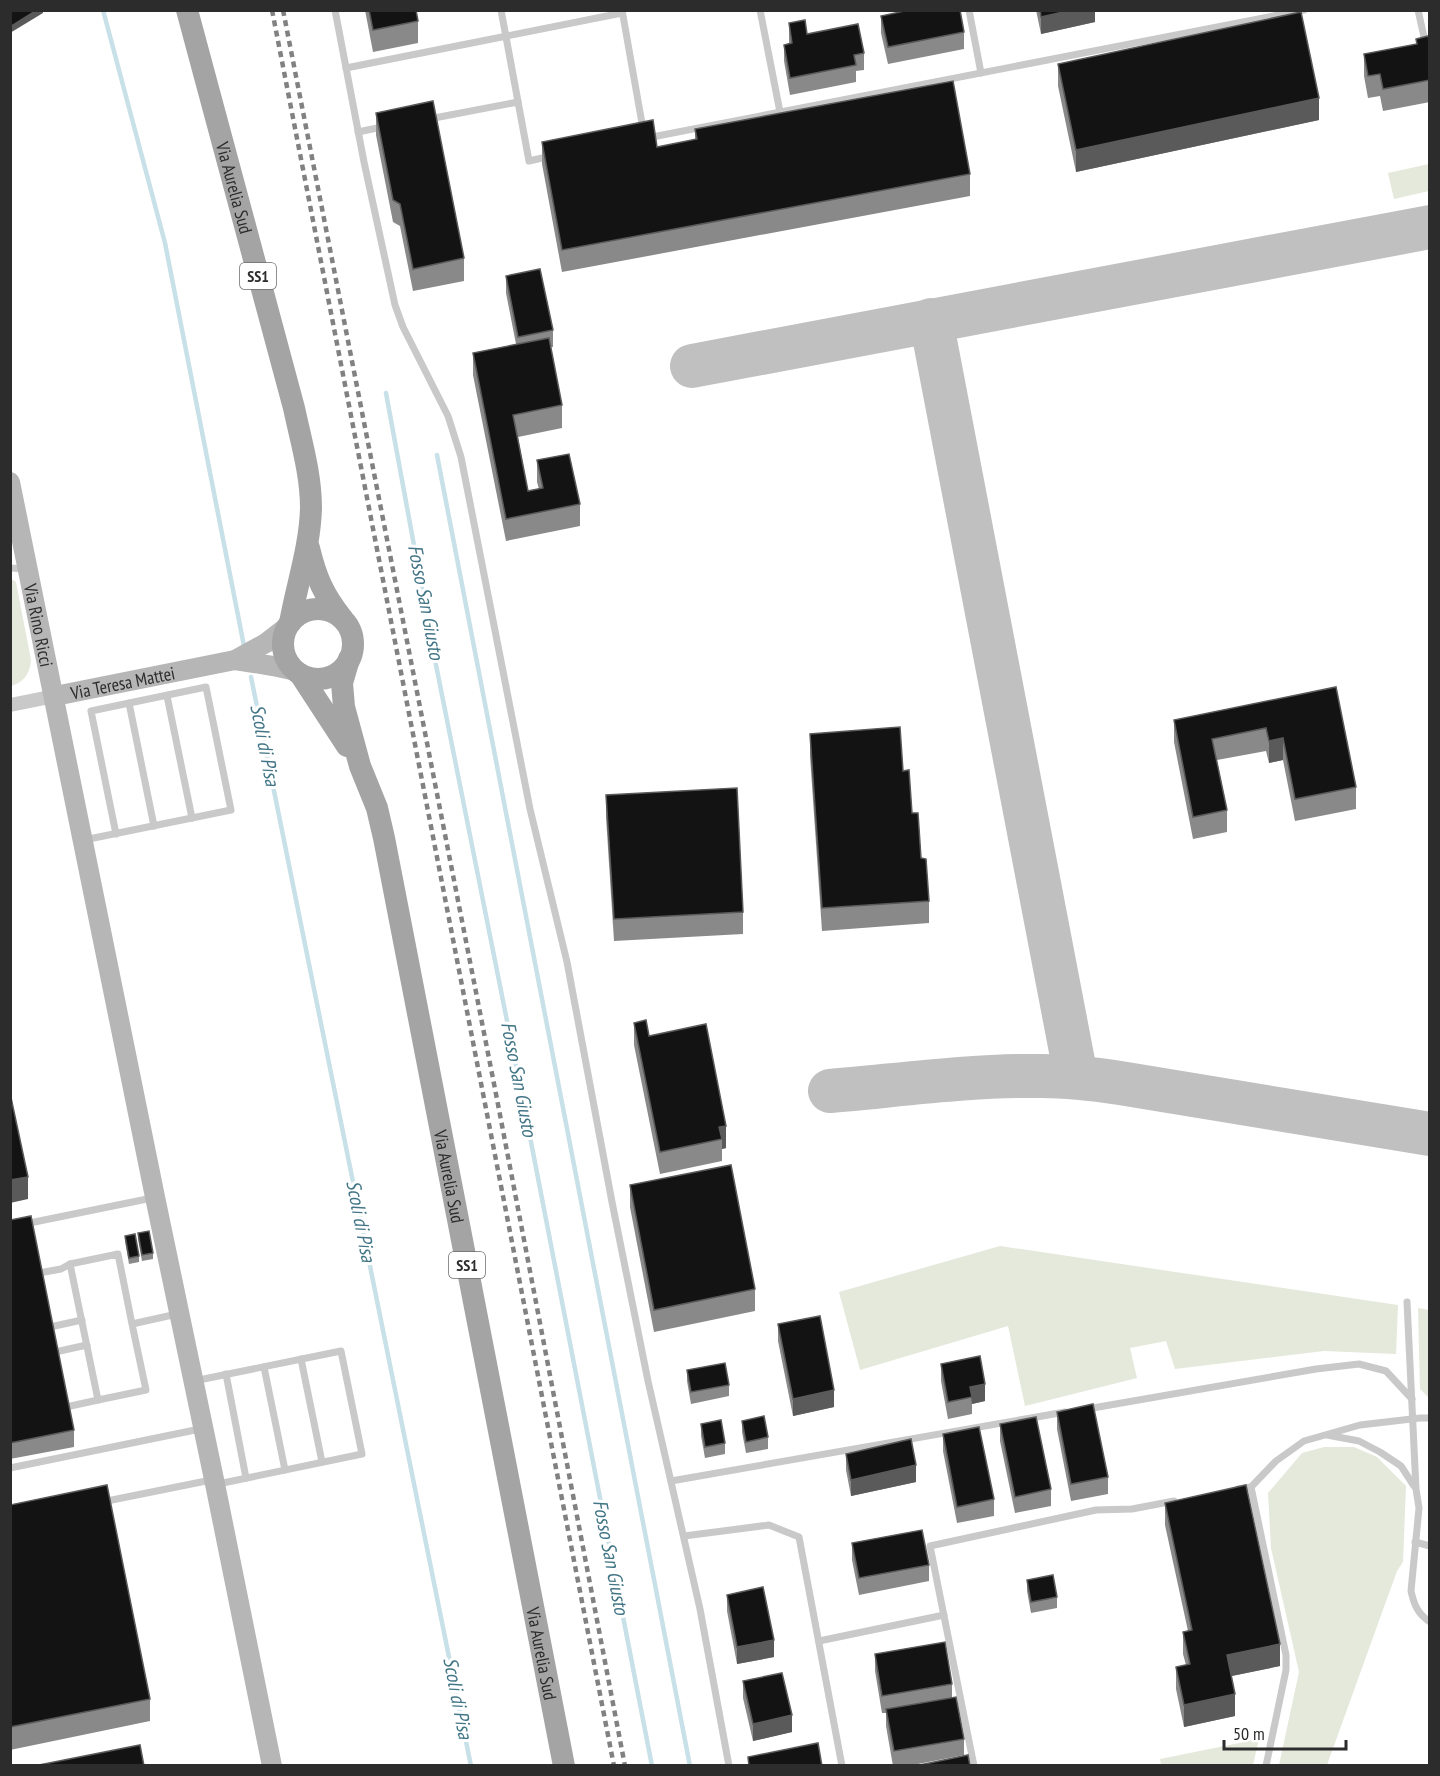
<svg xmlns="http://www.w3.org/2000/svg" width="1440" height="1776" viewBox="0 0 1440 1776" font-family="'PT Sans Narrow',sans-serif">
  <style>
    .green { fill: #e4e9db }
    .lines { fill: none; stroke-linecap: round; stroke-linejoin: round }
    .stream { stroke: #c8e0e7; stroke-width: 4.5 }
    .taxiway { stroke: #c0c0c0; stroke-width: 44 }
    .lane { stroke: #c9c9c9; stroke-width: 7 }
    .street { stroke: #c9c9c9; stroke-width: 14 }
    .secondary { stroke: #b6b6b6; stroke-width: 20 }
    .primary { stroke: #a4a4a4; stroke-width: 22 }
    .rail { stroke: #818181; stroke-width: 4.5; stroke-dasharray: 6 4.5; stroke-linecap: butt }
    .wall { fill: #898989 }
    .shaded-wall { fill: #5a5a5a }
    .building { fill: #131313; stroke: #5a5a5a; stroke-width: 1.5 }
    .labels { text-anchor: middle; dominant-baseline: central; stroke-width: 6; stroke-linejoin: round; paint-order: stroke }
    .shield { fill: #fff; stroke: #6b6b6b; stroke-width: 1.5 }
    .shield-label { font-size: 16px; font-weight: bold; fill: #2c2c2c }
    .street-label { font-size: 18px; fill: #2c2c2c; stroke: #fff }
    .water-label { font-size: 20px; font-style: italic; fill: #427686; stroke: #fff }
  </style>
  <rect width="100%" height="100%" fill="#fff"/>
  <g class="green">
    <polygon points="1429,164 1429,191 1394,199 1388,173"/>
    <path d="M10,578L16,582L31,660C30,674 24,682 11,686Z"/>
    <polygon points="1000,1246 1398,1305 1396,1354 1324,1351 1175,1369 1166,1341 1130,1348 1137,1378 1025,1406 1008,1326 860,1370 839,1292"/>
    <polygon points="1418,1308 1429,1310 1429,1398 1420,1389"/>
    <polygon points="1324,1447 1354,1447 1377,1457 1406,1486 1403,1562 1397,1571 1327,1765 1279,1765 1299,1672 1271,1548 1268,1493 1302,1453"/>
    <polygon points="1259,1739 1253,1765 1161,1765 1160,1759"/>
  </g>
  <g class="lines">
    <g class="stream">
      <polyline points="103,10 165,243 244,646"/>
      <polyline points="386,393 436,665 525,1111 652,1766"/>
      <polyline points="437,455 690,1766"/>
      <polyline points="251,677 471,1766"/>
    </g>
    <g class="taxiway">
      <polyline points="931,320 1076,1077"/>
      <polyline points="692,366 1430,227"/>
      <path d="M830,1091C900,1085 971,1075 1042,1076C1068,1076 1094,1079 1120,1083L1430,1134"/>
    </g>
    <g class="lane">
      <polyline points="335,10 364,162 395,305 403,327 448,416 461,457 530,809 567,962 612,1202 648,1381 700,1609 729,1766"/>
      <polyline points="501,10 529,161 551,156"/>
      <polyline points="622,10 643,129"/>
      <polyline points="760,10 780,112"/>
      <polyline points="969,10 981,73"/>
      <polyline points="1418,10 1426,46"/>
      <polyline points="346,68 622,13"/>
      <polyline points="429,119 518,102"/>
      <polyline points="358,132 382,127"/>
      <polyline points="647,138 1304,10"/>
      <polyline points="10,568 26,569"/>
      <polyline points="167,696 192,818"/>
      <polyline points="129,703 154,826"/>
      <polyline points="84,840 231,810 206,687 91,711 116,834"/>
      <polyline points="10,1227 152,1198"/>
      <polyline points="39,1273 61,1269 70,1264"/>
      <path d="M1407,1302L1416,1489L1419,1508L1411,1591C1414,1605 1418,1614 1430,1622"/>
      <polyline points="132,1324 146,1390 98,1400 70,1264 118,1254 132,1324 177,1314"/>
      <polyline points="50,1327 82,1320"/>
      <polyline points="55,1352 87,1345"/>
      <polyline points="301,1359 322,1462"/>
      <polyline points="264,1367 285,1470"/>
      <polyline points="226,1374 246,1478"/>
      <polyline points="194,1381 341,1351 362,1454 218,1484"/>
      <polyline points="66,1407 98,1400"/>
      <polyline points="1087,1409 1316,1369 1359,1364 1386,1371 1412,1399"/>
      <polyline points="1327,1435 1359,1441 1380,1452 1401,1466 1414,1486"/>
      <polyline points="10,1468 200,1429"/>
      <polyline points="671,1481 1065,1412"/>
      <polyline points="1251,1487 1276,1461 1304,1441 1360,1425 1420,1418 1430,1418"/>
      <polyline points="1238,1489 1251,1487 1286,1655 1286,1670 1266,1766"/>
      <polyline points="102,1502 211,1480"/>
      <polyline points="684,1536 769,1525 799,1537 842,1766"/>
      <polyline points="1415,1542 1430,1546"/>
      <polyline points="819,1641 944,1615"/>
      <polyline points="974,1766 930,1546 1096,1510 1132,1509 1174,1501"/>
    </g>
    <polyline class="street" points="10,705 55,696"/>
    <g class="secondary">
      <path id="s1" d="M10,482L155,1197L215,1484L272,1766"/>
      <polyline points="235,660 273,666 296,671"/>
      <path id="s2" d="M55,696L235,660L266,643L288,626"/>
    </g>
    <g class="primary">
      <path id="s3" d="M187,10L294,408C301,441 311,474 311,508C310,547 297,584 290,623"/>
      <path d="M309,548C316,577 323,594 342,618"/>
      <circle cx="318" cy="644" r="35"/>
      <path id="s4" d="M349,659L342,683L344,707L360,766L377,808L384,838L564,1766"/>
      <polyline points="300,674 347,746"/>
    </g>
    <g class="rail">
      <polyline points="272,10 614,1766"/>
      <polyline points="283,10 496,1094 625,1766"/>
    </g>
  </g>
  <g class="wall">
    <polygon points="365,10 416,10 418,21 418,43 373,52"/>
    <polygon points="1036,10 1095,10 1095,22 1041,34"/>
    <polygon points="881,16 964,32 964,49 888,64 881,33"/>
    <polygon points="789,23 807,34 864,53 864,70 856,71 856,82 790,95 784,61 784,45 789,43"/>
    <polygon points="1416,39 1430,43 1430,102 1383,111 1380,96 1368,98 1364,76 1364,54 1416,45"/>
    <polygon points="1058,64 1319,120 1076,172 1058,86"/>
    <polygon points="376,113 464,258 464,281 413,291 400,226 393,222 376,135"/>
    <polygon points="695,129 970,174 970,196 562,272 542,164 542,142 657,147 695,140"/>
    <polygon points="506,276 553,330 553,347 551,347 562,405 562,428 518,437 528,491 539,489 537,482 537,460 580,504 580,526 506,541 473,375 473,353 516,344 506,293"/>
    <polygon points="1336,687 1356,787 1356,809 1295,821 1283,760 1269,763 1266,751 1217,760 1227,810 1227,832 1193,839 1174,742 1174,720"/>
    <polygon points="810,734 903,771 929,901 929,923 822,931 810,756"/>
    <polygon points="606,795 743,912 743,934 614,941 606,817"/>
    <polygon points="634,1023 649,1036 706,1024 726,1148 722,1149 722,1161 660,1174 634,1045"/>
    <polygon points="630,1185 755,1289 755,1311 654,1332 630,1207"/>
    <polygon points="10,1220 74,1430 74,1447 10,1459"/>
    <polygon points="138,1233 153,1253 153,1259 142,1261 138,1239"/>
    <polygon points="125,1236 139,1256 139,1262 129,1264 125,1241"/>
    <polygon points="778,1324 834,1407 793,1416 778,1341"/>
    <polygon points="941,1364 985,1401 972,1404 972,1414 948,1419 941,1381"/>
    <polygon points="687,1370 729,1385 729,1396 691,1404 687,1381"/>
    <polygon points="1057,1412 1108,1477 1108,1494 1071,1501 1057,1429"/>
    <polygon points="742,1421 768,1437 768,1449 746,1453 742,1432"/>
    <polygon points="701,1424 725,1443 725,1454 705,1458 701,1436"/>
    <polygon points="1000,1424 1051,1489 1051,1506 1015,1513 1000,1441"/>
    <polygon points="943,1434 994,1499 994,1516 957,1523 943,1451"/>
    <polygon points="846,1454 916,1482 851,1496 846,1470"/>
    <polygon points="1165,1503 1280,1666 1231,1676 1235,1716 1184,1727 1176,1689 1176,1667 1186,1665 1183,1654 1183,1632 1188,1631 1165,1525"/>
    <polygon points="10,1505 150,1699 150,1721 10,1750"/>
    <polygon points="852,1543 929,1565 929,1581 859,1595 852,1560"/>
    <polygon points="1027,1580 1057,1597 1057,1608 1031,1613 1027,1591"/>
    <polygon points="727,1595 774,1657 737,1664 727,1611"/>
    <polygon points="875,1654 952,1684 952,1697 964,1739 964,1755 908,1766 893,1766 886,1726 886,1713 882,1713 875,1671"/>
    <polygon points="743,1681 792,1732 753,1741 743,1698"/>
  </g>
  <g class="shaded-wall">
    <polygon points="37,10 43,10 43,13 10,33 10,27"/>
    <polygon points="1072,10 1095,10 1095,22 1041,34 1041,17"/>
    <polygon points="1319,98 1319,120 1076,172 1076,150"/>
    <polygon points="1283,738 1283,760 1269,763 1269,741"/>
    <polygon points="726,1126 726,1148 722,1149 722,1139 719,1127"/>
    <polygon points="28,1177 28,1199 10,1203 10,1180"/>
    <polygon points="985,1384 985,1401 972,1404 970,1387"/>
    <polygon points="834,1390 834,1407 793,1416 793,1399"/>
    <polygon points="916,1465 916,1482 851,1496 851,1480"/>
    <polygon points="774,1640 774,1657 737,1664 737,1647"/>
    <polygon points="1280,1644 1280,1666 1227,1677 1227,1655"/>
    <polygon points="1235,1694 1235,1716 1184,1727 1184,1705"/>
    <polygon points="792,1715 792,1732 753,1741 753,1724"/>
  </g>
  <g class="building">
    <polygon points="10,10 37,10 10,27"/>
    <polygon points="369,10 416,10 418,21 373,30"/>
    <polygon points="909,10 960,10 964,32 888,47 881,16"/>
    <polygon points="1040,10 1072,10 1041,17"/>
    <polygon points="1301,12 1319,98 1076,150 1058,64"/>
    <polygon points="805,20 807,34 858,24 864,53 854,55 856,65 790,78 784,45 792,43 789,23"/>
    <polygon points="1428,36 1430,43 1430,80 1383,89 1380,74 1368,76 1364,54 1417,44 1416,39"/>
    <polygon points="953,81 970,174 562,250 542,142 653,120 657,147 697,139 695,129"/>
    <polygon points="433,101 464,258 413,269 400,204 393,200 376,113"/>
    <polygon points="540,269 553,330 518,337 506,276"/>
    <polygon points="549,338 562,405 513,415 528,491 543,488 537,460 569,454 580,504 506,519 473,353"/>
    <polygon points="1336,687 1356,787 1295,799 1283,738 1269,741 1266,728 1212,739 1227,810 1193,817 1174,720"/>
    <polygon points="900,727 903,771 909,770 912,813 918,813 921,858 926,859 929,901 822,908 810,734"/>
    <polygon points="737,788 743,912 614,919 606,795"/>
    <polygon points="646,1020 649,1036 706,1024 726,1126 719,1127 722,1139 660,1152 634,1023"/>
    <polygon points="10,1093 28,1177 10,1180"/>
    <polygon points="731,1165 755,1289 654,1310 630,1185"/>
    <polygon points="31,1216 74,1430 10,1443 10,1220"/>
    <polygon points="149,1231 153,1253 142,1255 138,1233"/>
    <polygon points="135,1234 139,1256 129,1258 125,1236"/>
    <polygon points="820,1316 834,1390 793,1399 778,1324"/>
    <polygon points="980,1356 985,1384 970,1387 972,1397 948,1402 941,1364"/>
    <polygon points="725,1363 729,1385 691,1392 687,1370"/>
    <polygon points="1093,1404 1108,1477 1071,1484 1057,1412"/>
    <polygon points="764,1416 768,1437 746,1442 742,1421"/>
    <polygon points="1036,1417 1051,1489 1015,1497 1000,1424"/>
    <polygon points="721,1420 725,1443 705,1447 701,1424"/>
    <polygon points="979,1427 994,1499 957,1507 943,1434"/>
    <polygon points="911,1439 916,1465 851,1480 846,1454"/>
    <polygon points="107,1485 150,1699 10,1727 10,1505"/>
    <polygon points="1246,1485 1280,1644 1227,1655 1235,1694 1184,1705 1176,1667 1190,1664 1183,1632 1192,1630 1165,1503"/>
    <polygon points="922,1530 929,1565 859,1578 852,1543"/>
    <polygon points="1053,1575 1057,1597 1031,1602 1027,1580"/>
    <polygon points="763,1587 774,1640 737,1647 727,1595"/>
    <polygon points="945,1642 952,1684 882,1696 875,1654"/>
    <polygon points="782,1673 792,1715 753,1724 743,1681"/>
    <polygon points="956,1697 964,1739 894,1751 886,1709"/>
    <polygon points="818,1743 822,1766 749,1766 748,1757"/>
    <polygon points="140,1745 144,1766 34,1766"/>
    <polygon points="968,1755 970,1766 915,1766"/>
  </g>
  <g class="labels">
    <g class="shield">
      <rect x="240" y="263" width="36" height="26" rx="4.5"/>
      <rect x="449" y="1252" width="36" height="26" rx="4.5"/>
    </g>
    <g class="shield-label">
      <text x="258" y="276">SS1</text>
      <text x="467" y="1265">SS1</text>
    </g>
    <g class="street-label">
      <text stroke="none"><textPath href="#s3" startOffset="184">Via Aurelia Sud</textPath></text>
      <text stroke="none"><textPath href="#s1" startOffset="146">Via Rino Ricci</textPath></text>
      <text stroke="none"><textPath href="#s2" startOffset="69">Via Teresa Mattei</textPath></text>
      <text stroke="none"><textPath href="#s4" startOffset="531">Via Aurelia Sud</textPath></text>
      <text stroke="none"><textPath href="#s4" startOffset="1017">Via Aurelia Sud</textPath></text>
    </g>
    <g class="water-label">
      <text transform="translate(426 602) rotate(79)">Fosso San Giusto</text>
      <text transform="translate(265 745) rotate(79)">Scoli di Pisa</text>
      <text transform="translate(519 1079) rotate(79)">Fosso San Giusto</text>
      <text transform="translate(361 1221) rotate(79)">Scoli di Pisa</text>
      <text transform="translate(611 1557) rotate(79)">Fosso San Giusto</text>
      <text transform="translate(458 1698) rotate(79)">Scoli di Pisa</text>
    </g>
  </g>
  <rect width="1440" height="1776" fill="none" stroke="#2c2c2c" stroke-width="24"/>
  <path d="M1224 1740v9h122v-9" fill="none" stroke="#2c2c2c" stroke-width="3"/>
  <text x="1233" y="1740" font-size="18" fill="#2c2c2c" stroke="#ffffff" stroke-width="4.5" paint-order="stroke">50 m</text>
</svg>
